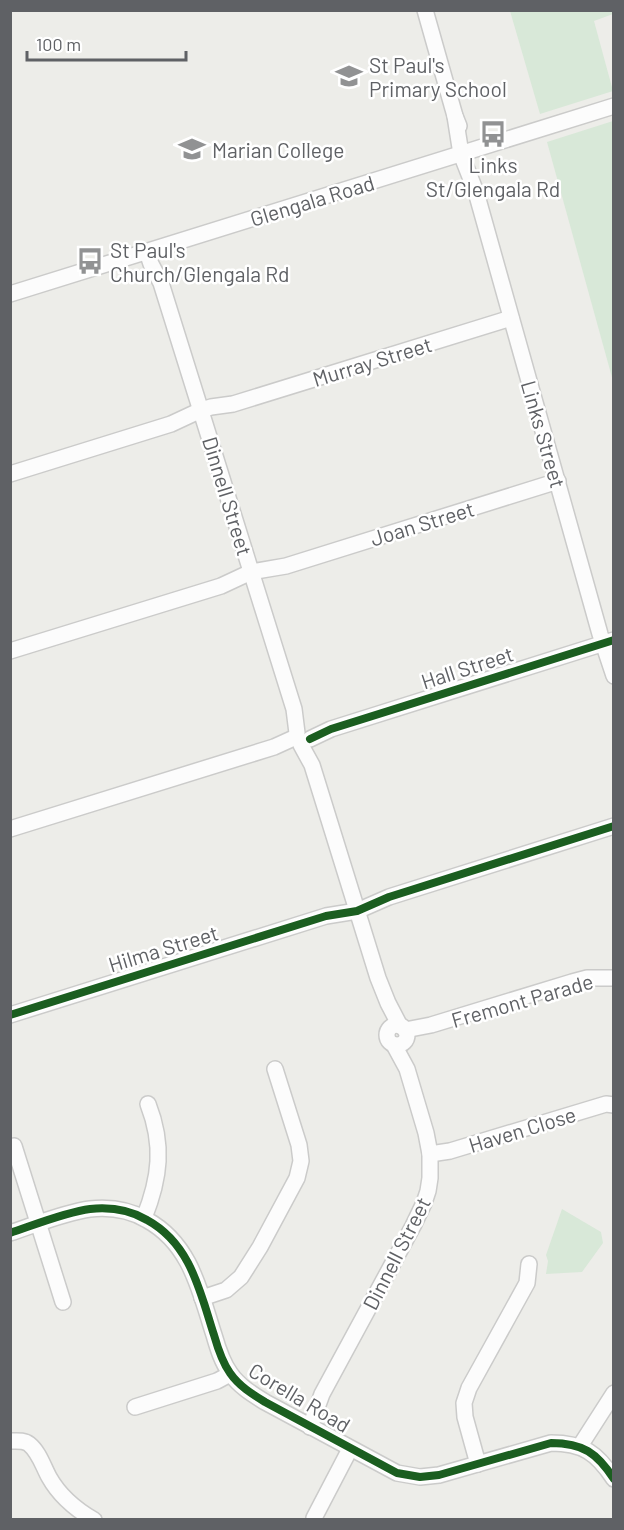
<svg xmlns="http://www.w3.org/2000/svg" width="624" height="1530" viewBox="0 0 624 1530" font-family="Barlow,sans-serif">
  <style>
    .green { fill: #d8e8d8 }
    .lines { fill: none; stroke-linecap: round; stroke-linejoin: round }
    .minor-casing { stroke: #cbcbca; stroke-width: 18 }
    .minor { stroke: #fcfcfc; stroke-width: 15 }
    .cycleway-casing { stroke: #fff; stroke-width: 11 }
    .cycleway { stroke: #1b5e20; stroke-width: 8 }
    .labels { text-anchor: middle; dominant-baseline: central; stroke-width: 5; stroke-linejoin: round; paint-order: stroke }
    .poi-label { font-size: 21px; fill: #5f6165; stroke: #fff; text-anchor: start }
    .street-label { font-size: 21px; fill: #5f6165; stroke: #fff }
  </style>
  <rect width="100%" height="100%" fill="#edede9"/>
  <g class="green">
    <polygon points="510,11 613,11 613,14 594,21 613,91 540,114"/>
    <polygon points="613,121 614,121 613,381 547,142"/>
    <polygon points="562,1209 601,1232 603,1243 582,1272 546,1274 548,1261 546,1255"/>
  </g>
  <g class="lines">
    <defs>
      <g id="minor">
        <polyline points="425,10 455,116 459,126"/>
        <polyline points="455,116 461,154 476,192 600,634 614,676"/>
        <polyline points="147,252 151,264 161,283 294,709 297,733"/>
        <polyline points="10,294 614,106"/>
        <polyline points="10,474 171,424 201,410 211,407 233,404 511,318"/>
        <polyline points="10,651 221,586 251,572 286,566 558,481"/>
        <polyline points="310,739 331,729 614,640"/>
        <polyline points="301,745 312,765 378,978 388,1003 400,1026"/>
        <polyline points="10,829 274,747 296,737"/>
        <polyline points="10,1015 326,916 357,911 389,897 614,826"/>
        <circle cx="397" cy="1035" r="10"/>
        <polyline points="405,1030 431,1025 572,982 587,978 614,978"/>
        <polyline points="14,1146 63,1302"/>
        <polyline points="430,1154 450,1151 606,1104 614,1105"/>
        <path d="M144,1218C160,1178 164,1145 148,1104"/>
        <path d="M10,1233C34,1225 66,1212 90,1209C109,1207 130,1210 147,1220C191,1244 200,1292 214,1335C218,1349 222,1362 230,1373C239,1386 252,1394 265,1402L397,1473L420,1477L439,1475L551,1443C583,1443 597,1453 614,1479"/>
        <polyline points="202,1298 226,1290 241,1277 260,1247 297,1178 301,1161 299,1145 275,1069"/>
        <polyline points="135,1407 217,1381 230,1374"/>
        <polyline points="310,1427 322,1394 413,1226 424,1203 428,1191 430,1178 430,1154 426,1133 407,1069 394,1045"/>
        <path d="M10,1441C17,1441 24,1440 29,1444C39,1452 43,1466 49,1477C59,1495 75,1509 94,1520"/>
        <polyline points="580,1446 614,1393"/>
        <polyline points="478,1464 465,1417 464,1403 469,1388 527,1283 529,1264"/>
        <polyline points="314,1518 350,1449"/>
      </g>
    </defs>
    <use href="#minor" class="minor-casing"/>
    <use href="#minor" class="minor"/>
    <defs>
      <g id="cycleway">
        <polyline points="310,739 331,729 614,640"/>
        <polyline points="10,1015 326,916 357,911 389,897 614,826"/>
        <path d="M10,1233C34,1225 66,1212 90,1209C109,1207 130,1210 147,1220C191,1244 200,1292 214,1335C218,1349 222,1362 230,1373C239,1386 252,1394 265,1402L397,1473L420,1477L439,1475L551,1443C583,1443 597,1453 614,1479"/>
      </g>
    </defs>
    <use href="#cycleway" class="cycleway-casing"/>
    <use href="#cycleway" class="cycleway"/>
  </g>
  <defs>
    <symbol id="school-bare" viewBox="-9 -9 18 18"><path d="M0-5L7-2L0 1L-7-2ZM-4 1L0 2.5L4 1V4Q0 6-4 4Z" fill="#919293" stroke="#fff" stroke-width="2.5" paint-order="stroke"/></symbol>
    <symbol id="bus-bare" viewBox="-9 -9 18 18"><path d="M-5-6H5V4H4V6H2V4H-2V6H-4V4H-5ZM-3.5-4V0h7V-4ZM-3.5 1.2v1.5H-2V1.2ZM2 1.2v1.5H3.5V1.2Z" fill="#919293" stroke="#fff" stroke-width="2.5" paint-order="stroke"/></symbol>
  </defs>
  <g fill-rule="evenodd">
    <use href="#school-bare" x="330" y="57" width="38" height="38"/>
    <use href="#bus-bare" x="474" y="115" width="38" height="38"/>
    <use href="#school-bare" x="173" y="130" width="38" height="38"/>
    <use href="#bus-bare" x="71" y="242" width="38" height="38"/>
  </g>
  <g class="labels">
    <g class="poi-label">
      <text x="369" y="64">St Paul's<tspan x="369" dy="24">Primary School</tspan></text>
      <text x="212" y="149">Marian College</text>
      <text x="493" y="164" text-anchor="middle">Links<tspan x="493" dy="24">St/Glengala Rd</tspan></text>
      <text x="110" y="249">St Paul's<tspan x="110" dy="24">Church/Glengala Rd</tspan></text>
    </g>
    <g class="street-label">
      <text transform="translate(312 200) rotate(-17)">Glengala Road</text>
      <text transform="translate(372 361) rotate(-17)">Murray Street</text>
      <text transform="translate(544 434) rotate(74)">Links Street</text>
      <text transform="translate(228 496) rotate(73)">Dinnell Street</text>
      <text transform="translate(422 523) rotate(-17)">Joan Street</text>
      <text transform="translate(467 667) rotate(-18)">Hall Street</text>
      <text transform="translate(163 948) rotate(-17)">Hilma Street</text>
      <text transform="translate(522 1000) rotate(-16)">Fremont Parade</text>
      <text transform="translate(522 1129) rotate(-17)">Haven Close</text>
      <text transform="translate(396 1253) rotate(-63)">Dinnell Street</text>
      <text transform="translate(300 1397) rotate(31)">Corella Road</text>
    </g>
  </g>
  <rect width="624" height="1530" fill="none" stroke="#5f6165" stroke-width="24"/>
  <path d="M27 51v9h159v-9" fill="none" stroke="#5f6165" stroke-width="3"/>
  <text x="36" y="51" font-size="18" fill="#5f6165" stroke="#ffffff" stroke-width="4.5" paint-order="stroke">100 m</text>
</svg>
